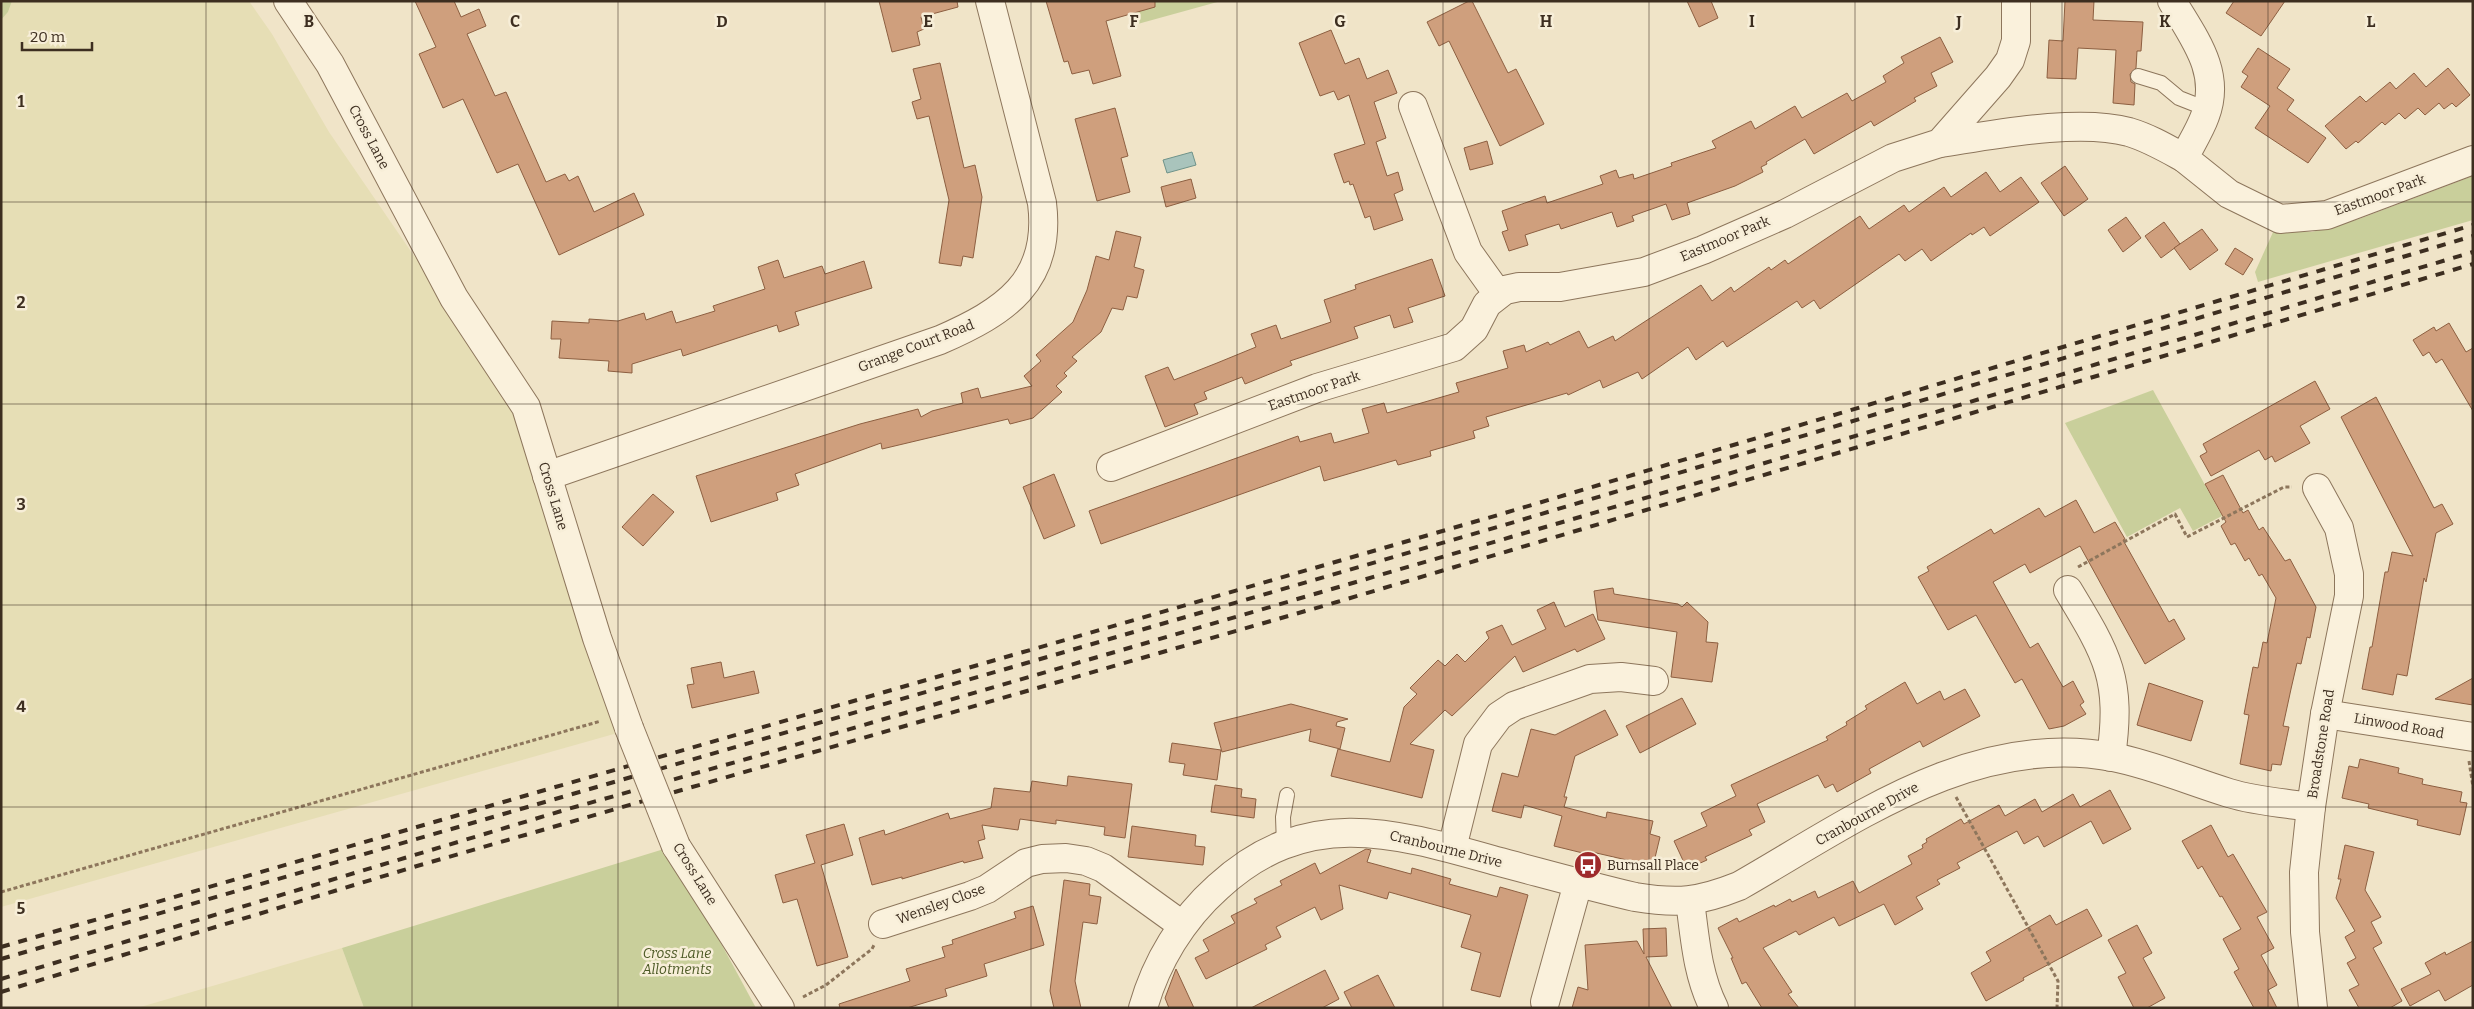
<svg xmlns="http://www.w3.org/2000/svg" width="2474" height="1009" viewBox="0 0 2474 1009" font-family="Bitter,serif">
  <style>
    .farmland { fill: #e6deb5 }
    .green { fill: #c9cf9b }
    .water { fill: #a9c4bc; stroke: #6f938a }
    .building { fill: #cf9f7d; stroke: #8d5f41 }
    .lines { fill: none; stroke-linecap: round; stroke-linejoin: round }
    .service-casing { stroke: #8d765c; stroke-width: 16 }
    .minor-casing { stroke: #8d765c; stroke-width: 30 }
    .path { stroke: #8d765c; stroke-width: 3; stroke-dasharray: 4 2.5; stroke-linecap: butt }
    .service { stroke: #faf1dc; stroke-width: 14 }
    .minor { stroke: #faf1dc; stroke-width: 28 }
    .rail { stroke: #3d2e20; stroke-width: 4; stroke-dasharray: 9 9; stroke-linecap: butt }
    .minor-bridge-casing { stroke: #8d765c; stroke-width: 30; stroke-linecap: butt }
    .minor-bridge { stroke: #faf1dc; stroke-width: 28 }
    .grid { fill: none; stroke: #3d2e20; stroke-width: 1; stroke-opacity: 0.55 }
    .labels { text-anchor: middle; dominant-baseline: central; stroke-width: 5; stroke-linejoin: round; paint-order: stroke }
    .street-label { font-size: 14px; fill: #3d2e20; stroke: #f7eed8 }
    .poi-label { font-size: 14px; fill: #3d2e20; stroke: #f7eed8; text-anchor: start }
    .park-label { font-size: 14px; font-style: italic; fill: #4d5a26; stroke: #f7eed8 }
    .grid-label { font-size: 16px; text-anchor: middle; font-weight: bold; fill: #3d2e20; stroke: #f7eed8; stroke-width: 5; stroke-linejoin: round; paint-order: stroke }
  </style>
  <rect width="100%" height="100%" fill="#f0e4c8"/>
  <g class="farmland">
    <polygon points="12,1 249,1 272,34 329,132 447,304 509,401 532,467 571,602 621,732 1,907 1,20 8,12"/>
    <polygon points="342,948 364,1008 137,1008"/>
  </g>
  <g class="green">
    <polygon points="1,1 12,1 8,12 1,20"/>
    <polygon points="1127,1 1221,1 1134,25"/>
    <polygon points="2473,176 2473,220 2258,282 2255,272 2274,230 2312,232 2359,219"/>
    <polygon points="2153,390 2222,516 2193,531 2180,508 2127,537 2065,423"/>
    <polygon points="664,849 697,899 756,1008 364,1008 342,948"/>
  </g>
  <polygon class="water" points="1192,152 1196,165 1167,173 1163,160"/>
  <g class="building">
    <polygon points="415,1 454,1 461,17 479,9 486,26 467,34 495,96 506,92 546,182 565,174 569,181 578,176 594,212 634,193 644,215 559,255 518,164 497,173 463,99 443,108 419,54 436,47"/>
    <polygon points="879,1 957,1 958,7 921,17 924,29 917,32 920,45 892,52"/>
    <polygon points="1046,1 1155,1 1155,7 1106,21 1121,76 1093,84 1089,70 1072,74 1068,61 1064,62"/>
    <polygon points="1469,1 1472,1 1508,73 1516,69 1544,124 1500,146 1449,41 1439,46 1427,22"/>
    <polygon points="1687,1 1711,1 1718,18 1699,27"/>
    <polygon points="2065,1 2094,1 2093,20 2143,22 2141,51 2137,51 2136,68 2130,74 2131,82 2135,84 2134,105 2113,103 2116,50 2078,48 2076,79 2047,78 2049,40 2063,41"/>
    <polygon points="2234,1 2285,1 2261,36 2226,13"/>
    <polygon points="1331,30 1345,64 1359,58 1367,79 1388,70 1397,93 1374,102 1386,138 1376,142 1387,176 1398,172 1403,190 1394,194 1403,220 1374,230 1370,216 1365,218 1353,184 1350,185 1349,181 1344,183 1334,154 1365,144 1349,95 1338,100 1334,91 1320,96 1299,43"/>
    <polygon points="1940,37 1953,62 1931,73 1937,86 1914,98 1916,101 1874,126 1871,121 1814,154 1805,139 1766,162 1767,164 1761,167 1763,172 1735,186 1687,203 1690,214 1672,220 1666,204 1632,216 1634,221 1617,227 1612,212 1561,229 1559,224 1525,235 1528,245 1509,251 1502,232 1508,230 1502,211 1545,196 1547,203 1603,184 1600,176 1616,170 1619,178 1633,174 1634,179 1672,166 1671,163 1716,148 1712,141 1751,121 1755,129 1795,106 1802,118 1847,93 1852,101 1886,82 1883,76 1904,63 1901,57"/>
    <polygon points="2258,48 2290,69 2277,88 2294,100 2287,110 2326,138 2308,163 2255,128 2270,106 2241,87 2248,76 2242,72"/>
    <polygon points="940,63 964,168 975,165 982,197 973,258 963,256 961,266 939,263 949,200 929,116 917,119 912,102 921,99 913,69"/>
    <polygon points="2448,68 2470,95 2456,107 2452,103 2444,109 2439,103 2425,115 2418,108 2405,119 2399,113 2385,125 2382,122 2358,143 2356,141 2346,149 2325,126 2360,96 2366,102 2390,82 2396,89 2414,73 2426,87"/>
    <polygon points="1115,108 1128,156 1121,158 1130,192 1097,201 1075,119"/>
    <polygon points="1487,141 1493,164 1470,170 1464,148"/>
    <polygon points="2065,166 2088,199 2064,216 2041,183"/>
    <polygon points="1986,172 2000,192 2021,177 2039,202 1990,236 1984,227 1972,235 1971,233 1931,261 1922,249 1905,261 1899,254 1820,309 1814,300 1802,308 1797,301 1727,347 1723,341 1696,360 1688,347 1642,379 1638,372 1603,388 1600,380 1568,395 1567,393 1486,417 1489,426 1473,431 1475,438 1430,451 1431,456 1398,465 1396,460 1324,481 1320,466 1101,544 1089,511 1298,436 1300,442 1331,433 1334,443 1369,433 1362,409 1384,403 1387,413 1459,392 1456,383 1508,368 1503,351 1524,345 1526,352 1548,342 1550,345 1579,331 1588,348 1613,336 1615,341 1701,285 1712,301 1731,287 1734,292 1769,267 1771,270 1785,260 1788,264 1860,216 1869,229 1904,205 1909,212 1944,187 1951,197"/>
    <polygon points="1191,179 1196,198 1166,207 1161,187"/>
    <polygon points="2126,217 2141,238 2123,252 2108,230"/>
    <polygon points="2164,222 2180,244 2161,258 2145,236"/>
    <polygon points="2202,229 2218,250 2190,270 2174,248"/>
    <polygon points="1116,231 1141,237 1134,267 1144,270 1137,298 1127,296 1123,310 1112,308 1101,332 1072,357 1077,361 1064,373 1067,376 1056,386 1062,392 1033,418 1010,424 1008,419 882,449 881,443 795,474 799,485 776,493 778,500 711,522 696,476 860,424 918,409 921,417 932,411 963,403 961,393 978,388 981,398 1032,386 1024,376 1041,361 1036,355 1073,322 1087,290 1096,256 1109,260"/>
    <polygon points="2235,248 2253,259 2243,275 2225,264"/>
    <polygon points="1432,259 1445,296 1408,308 1413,322 1394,328 1390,315 1354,327 1358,338 1290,361 1292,365 1245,384 1242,377 1204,392 1207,399 1194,404 1198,414 1165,427 1145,376 1168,367 1174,380 1217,363 1256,347 1251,334 1276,325 1281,339 1331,322 1324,300 1356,289 1355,285"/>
    <polygon points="778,260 784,278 822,266 825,274 864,261 872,288 795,312 799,325 779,332 777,325 683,356 681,349 632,364 632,373 608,371 609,361 559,358 561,339 551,339 552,321 589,323 589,319 618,321 644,313 646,320 672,311 676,323 715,311 713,306 765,289 758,267"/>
    <polygon points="2449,323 2466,352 2473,348 2473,411 2442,359 2436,363 2429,352 2423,356 2413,340 2434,327 2436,331"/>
    <polygon points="2315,381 2330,409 2300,426 2310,443 2275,462 2272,456 2265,460 2259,450 2211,476 2200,456 2207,452 2203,444"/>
    <polygon points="2376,397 2434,508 2442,504 2453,524 2436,533 2426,582 2424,578 2407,676 2397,674 2393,695 2362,689 2370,647 2372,647 2385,572 2388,572 2392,552 2413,556 2341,417"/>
    <polygon points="1054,474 1075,526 1044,539 1023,487"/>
    <polygon points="2223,475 2243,513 2248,510 2259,530 2263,527 2285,561 2290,559 2316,607 2310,638 2307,637 2301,664 2297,663 2291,689 2283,726 2289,727 2281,765 2272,764 2271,771 2240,764 2249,715 2244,714 2253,667 2258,668 2263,642 2267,643 2276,598 2262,574 2259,576 2249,558 2245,561 2235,543 2231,545 2221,526 2226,522 2205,484"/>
    <polygon points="653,494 674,512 643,546 622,527"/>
    <polygon points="2076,500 2094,533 2115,522 2125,539 2123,540 2169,622 2174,619 2185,639 2145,664 2080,546 2030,573 2025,564 1993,582 2030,648 2038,643 2063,687 2073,681 2084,702 2080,705 2086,714 2064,726 2049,729 2022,679 2015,683 1976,615 1948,630 1918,577 1929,571 1927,567 1991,529 1994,534 2039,508 2045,517"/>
    <polygon points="1613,588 1614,594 1678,604 1682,607 1687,602 1708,622 1706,642 1718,643 1712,682 1671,677 1677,632 1598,620 1594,591"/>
    <polygon points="1554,602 1565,627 1593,614 1605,639 1577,652 1575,649 1523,672 1515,656 1452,716 1445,710 1410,744 1434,750 1422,798 1331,776 1338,749 1390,762 1404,707 1417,694 1410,688 1438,660 1445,666 1457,654 1465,662 1489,638 1486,632 1502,625 1512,645 1546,629 1537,610"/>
    <polygon points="721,662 724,678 754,671 759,693 692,708 687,685 694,684 691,668"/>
    <polygon points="2473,678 2473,705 2435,699"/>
    <polygon points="1905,682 1917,704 1940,691 1944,700 1965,689 1980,716 1923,747 1920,741 1869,769 1871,773 1837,792 1833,784 1825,788 1818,775 1757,804 1765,822 1749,830 1752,835 1705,857 1707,860 1687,869 1674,841 1707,826 1701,813 1736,796 1731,785 1828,740 1826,737 1847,725 1846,722 1867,709 1865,706"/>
    <polygon points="2149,683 2203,701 2191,741 2137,725"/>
    <polygon points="1682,698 1696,724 1640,753 1626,726"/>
    <polygon points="1291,704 1348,719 1337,722 1336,726 1345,728 1340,749 1309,741 1311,729 1222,752 1214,723"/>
    <polygon points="1605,710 1618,735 1575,756 1564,797 1567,797 1564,807 1606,818 1607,812 1653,821 1650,834 1660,837 1653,866 1592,852 1591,855 1554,846 1562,816 1524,805 1521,818 1492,811 1502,773 1518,777 1531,729 1555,735"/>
    <polygon points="1172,743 1221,750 1217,780 1183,775 1185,764 1169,762"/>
    <polygon points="2360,759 2399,768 2398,773 2423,779 2422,784 2462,792 2460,802 2467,803 2460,835 2417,825 2418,820 2368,808 2369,804 2342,798 2349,766 2358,768"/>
    <polygon points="1068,776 1132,784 1125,838 1104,835 1105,827 1056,820 1056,824 1020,819 1018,830 982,825 985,839 978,841 983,858 964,863 963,861 902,879 902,877 872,885 859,838 884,830 885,835 948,813 950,819 991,808 994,788 1030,792 1032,781 1067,786"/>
    <polygon points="1215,785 1242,789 1241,797 1256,799 1254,818 1211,812"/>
    <polygon points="2110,790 2131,829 2103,844 2091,821 2044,847 2038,836 2024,844 2017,831 1957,863 1960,868 1937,880 1940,884 1916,897 1923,909 1895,925 1884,904 1839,926 1834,917 1799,935 1796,931 1763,948 1792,992 1788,994 1799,1008 1762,1008 1746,982 1742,984 1731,958 1733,958 1718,928 1737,918 1739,922 1774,905 1775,907 1790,899 1792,902 1815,891 1818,898 1853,881 1859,893 1912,864 1908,856 1923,848 1922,845 1927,842 1926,839 1961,819 1964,824 1999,805 2005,816 2035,799 2042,812 2073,794 2080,807"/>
    <polygon points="844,824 853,855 821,865 848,957 817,966 797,899 783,903 775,875 815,863 806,835"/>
    <polygon points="2211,825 2228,857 2233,854 2267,912 2257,917 2274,948 2261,955 2277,985 2268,990 2277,1008 2254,1008 2234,972 2239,969 2223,939 2241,929 2222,896 2220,897 2202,866 2198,869 2182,841"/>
    <polygon points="1132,826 1196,835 1195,846 1205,847 1203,865 1128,857"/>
    <polygon points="2345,845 2374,852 2365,890 2381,917 2371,922 2382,943 2373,948 2402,1001 2390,1008 2359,1008 2349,990 2359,985 2347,963 2356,958 2345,937 2355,931 2336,898 2341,879 2338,879"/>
    <polygon points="1366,849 1371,850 1367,862 1411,874 1412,868 1451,879 1449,884 1497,897 1500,887 1528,895 1500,997 1471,990 1481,953 1461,947 1471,915 1389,892 1387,899 1339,885 1343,909 1321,920 1315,907 1276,927 1281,937 1265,945 1267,949 1206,979 1195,958 1209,951 1203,940 1235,923 1231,916 1257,903 1254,899 1282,885 1280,881 1315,863 1320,874"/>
    <polygon points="1064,880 1090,884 1089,895 1101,897 1097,924 1083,922 1075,981 1081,1008 1054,1008 1050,991"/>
    <polygon points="1033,906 1044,945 984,964 987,976 945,989 947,996 907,1008 840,1008 839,1004 910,981 906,969 945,957 942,947 953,944 952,940 1016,918 1014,912"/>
    <polygon points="2087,909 2102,936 2023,978 2024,980 1986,1001 1971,973 1991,961 1986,952 2050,915 2056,925"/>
    <polygon points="2137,925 2152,953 2143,958 2165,998 2147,1008 2134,1008 2118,977 2126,973 2108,940"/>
    <polygon points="1666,928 1667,956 1646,957 1672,1008 1572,1008 1578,987 1588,990 1585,945 1637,941 1644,954 1643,929"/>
    <polygon points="2473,941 2473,985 2445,1001 2439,990 2410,1006 2401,989 2431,974 2425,963 2445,952 2446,955"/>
    <polygon points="1176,969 1194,1008 1169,1008 1165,998"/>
    <polygon points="1325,970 1339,999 1322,1008 1251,1008"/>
    <polygon points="1378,975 1395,1008 1352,1008 1344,992"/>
  </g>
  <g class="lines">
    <defs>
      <g id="service">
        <polyline points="2138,76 2161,83 2179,98 2207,109"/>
        <polyline points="1284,845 1283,817 1287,795"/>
      </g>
      <g id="minor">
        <polyline points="288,1 330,64 454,298 526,407 597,638 629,728"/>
        <path d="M2172,1C2193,37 2222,72 2205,116C2200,130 2191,144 2184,158L2229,194L2280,219L2327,215L2473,160"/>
        <polyline points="1413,106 1468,252 1498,294"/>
        <path d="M1940,143C1993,135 2078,118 2129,132C2149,138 2166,148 2184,158"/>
        <polyline points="1111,467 1317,388 1454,347 1474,329 1487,304 1505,290 1519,287 1560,287 1644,272 1703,250 1785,214 1893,158 1940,143 1998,77 2010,60 2016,41 2016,1"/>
        <path d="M547,476L940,340C1004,312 1052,282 1042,203L990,1"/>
        <path d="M2068,590C2108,656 2122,679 2111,757"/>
        <polyline points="2325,714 2473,737"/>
        <polyline points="676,846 780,1008"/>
        <polyline points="1452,848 1478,744 1499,716 1514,706 1590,679 1621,677 1654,681"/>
        <path d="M1690,901C1695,938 1697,974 1714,1008"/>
        <polyline points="883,924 970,896 987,889 1026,863 1042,859 1066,858 1086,861 1103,868 1182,925"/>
        <polyline points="1545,1002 1578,883"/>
        <path d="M1143,1008C1156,962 1182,919 1218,887C1306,806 1393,832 1496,861C1542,873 1588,886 1635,897C1678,904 1699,902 1739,886C1853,821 1973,731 2113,757C2153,765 2190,781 2229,793C2255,801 2283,803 2311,807"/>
        <polyline points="2313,1008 2305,932 2304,872 2311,807 2325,714 2349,596 2349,574 2339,528 2317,488"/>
      </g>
    </defs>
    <use href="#service" class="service-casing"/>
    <use href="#minor" class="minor-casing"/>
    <g class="path">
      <polyline points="2078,567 2175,514 2187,537 2284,487 2292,487"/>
      <polyline points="2469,761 2473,787"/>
      <polyline points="1956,797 2058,981 2057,1008"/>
      <polyline points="1,892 601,721"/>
      <polyline points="803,997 826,985 872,949 874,945"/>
    </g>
    <use href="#service" class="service"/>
    <use href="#minor" class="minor"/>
    <g class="rail">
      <polyline points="1,947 1498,515 2473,225"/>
      <polyline points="1,959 1501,526 2473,236"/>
      <polyline points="1,979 568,809 750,758 1721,476 2473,252"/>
      <polyline points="1,992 417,866 1337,602 2473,264"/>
    </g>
    <defs>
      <polyline id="minor-bridge" points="629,728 676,846"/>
    </defs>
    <use href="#minor-bridge" class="minor-bridge-casing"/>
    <use href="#minor-bridge" class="minor-bridge"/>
  </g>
  <path class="grid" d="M206,1V1008M412,1V1008M618,1V1008M825,1V1008M1031,1V1008M1237,1V1008M1443,1V1008M1649,1V1008M1855,1V1008M2062,1V1008M2268,1V1008M1,202H2473M1,404H2473M1,605H2473M1,807H2473"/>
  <defs>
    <symbol id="bus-disc" viewBox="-11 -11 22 22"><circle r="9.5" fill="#9e2a2b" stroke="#f7eed8"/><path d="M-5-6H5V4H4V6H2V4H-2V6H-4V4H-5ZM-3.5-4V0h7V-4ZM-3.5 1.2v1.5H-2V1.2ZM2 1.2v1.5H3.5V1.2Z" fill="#fff"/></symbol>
  </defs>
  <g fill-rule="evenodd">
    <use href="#bus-disc" x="1572" y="849" width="32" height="32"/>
  </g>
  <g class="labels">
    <g class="street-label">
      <text transform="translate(369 137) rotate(62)">Cross Lane</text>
      <text transform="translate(2380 195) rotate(-20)">Eastmoor Park</text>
      <text transform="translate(1725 239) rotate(-23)">Eastmoor Park</text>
      <text transform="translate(916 346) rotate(-21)">Grange Court Road</text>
      <text transform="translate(1314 391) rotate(-19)">Eastmoor Park</text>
      <text transform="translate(553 496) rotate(73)">Cross Lane</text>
      <text transform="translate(2399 726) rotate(10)">Linwood Road</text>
      <text transform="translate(2321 744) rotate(-81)">Broadstone Road</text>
      <text transform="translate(1867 814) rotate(-29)">Cranbourne Drive</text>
      <text transform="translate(1446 849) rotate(14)">Cranbourne Drive</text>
      <text transform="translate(695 874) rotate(58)">Cross Lane</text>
      <text transform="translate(941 904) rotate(-20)">Wensley Close</text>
    </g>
    <g class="poi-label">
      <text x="1607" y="865">Burnsall Place</text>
    </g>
    <g class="park-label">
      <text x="677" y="953">Cross Lane<tspan x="677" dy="16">Allotments</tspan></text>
    </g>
  </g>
  <g class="grid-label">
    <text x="309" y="27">B</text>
    <text x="515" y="27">C</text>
    <text x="722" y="27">D</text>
    <text x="928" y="27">E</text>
    <text x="1134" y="27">F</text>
    <text x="1340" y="27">G</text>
    <text x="1546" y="27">H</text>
    <text x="1752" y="27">I</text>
    <text x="1959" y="27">J</text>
    <text x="2165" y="27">K</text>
    <text x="2371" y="27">L</text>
    <text x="21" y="107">1</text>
    <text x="21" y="308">2</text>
    <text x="21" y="510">3</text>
    <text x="21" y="712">4</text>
    <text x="21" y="914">5</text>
  </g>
  <rect width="2474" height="1009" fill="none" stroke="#3d2e20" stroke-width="5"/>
  <path d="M22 42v8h70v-8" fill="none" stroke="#3d2e20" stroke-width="2.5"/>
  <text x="30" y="42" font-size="15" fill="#3d2e20" stroke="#f7eed8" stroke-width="4" paint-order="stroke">20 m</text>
</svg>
